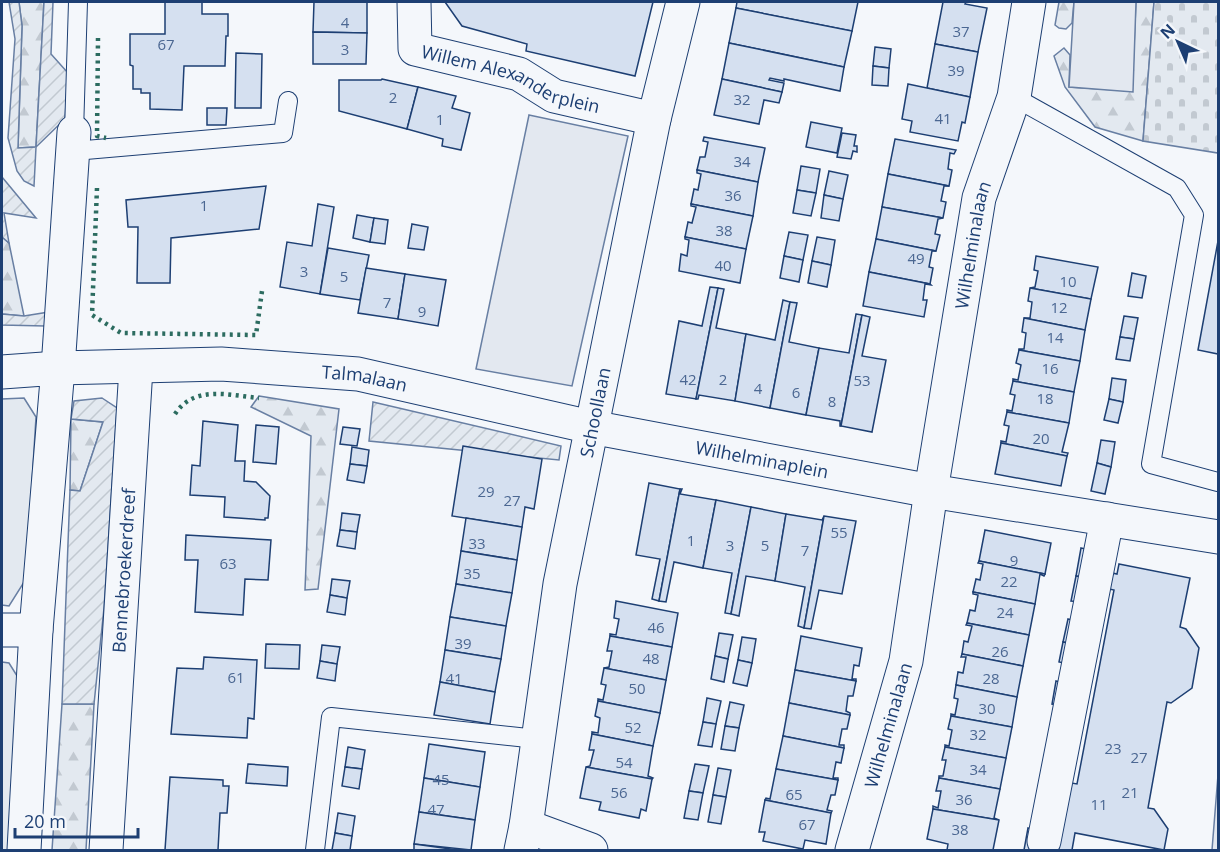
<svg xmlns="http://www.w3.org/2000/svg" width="1220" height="852" viewBox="0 0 1220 852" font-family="'Open Sans',sans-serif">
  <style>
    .grass { fill: #e3e9f0; stroke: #687fa3; stroke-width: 1.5 }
    .forest { fill: url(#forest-firs); stroke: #687fa3; stroke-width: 1.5 }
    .cemetery { fill: url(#cemetery-stones); stroke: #687fa3; stroke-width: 1.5 }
    .garden { fill: url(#garden-furrows); stroke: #687fa3; stroke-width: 1.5 }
    .parking { fill: #e3e8f0; stroke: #687fa3; stroke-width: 1.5 }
    .building { fill: #d5e0f0; stroke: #1d3f73; stroke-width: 1.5 }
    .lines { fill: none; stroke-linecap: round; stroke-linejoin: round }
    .lane-casing { stroke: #1d3f73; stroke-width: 20 }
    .street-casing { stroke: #1d3f73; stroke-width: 35 }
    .lane { stroke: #f4f7fb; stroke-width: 18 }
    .street { stroke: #f4f7fb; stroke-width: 33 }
    .hedge { stroke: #2c6c60; stroke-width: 4.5; stroke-dasharray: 3 4.5; stroke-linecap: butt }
    .labels { text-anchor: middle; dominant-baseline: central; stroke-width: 4.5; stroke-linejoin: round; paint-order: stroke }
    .number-label { font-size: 15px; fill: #4b6792 }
    .street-label { font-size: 18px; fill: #1d3f73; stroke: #f4f7fb }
  </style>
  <defs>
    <pattern id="forest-firs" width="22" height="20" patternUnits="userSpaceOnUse" patternTransform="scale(1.5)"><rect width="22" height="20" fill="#e3e9f0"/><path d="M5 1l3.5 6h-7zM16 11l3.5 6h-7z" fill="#c2c9d1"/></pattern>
    <pattern id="cemetery-stones" width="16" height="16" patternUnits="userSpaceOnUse" patternTransform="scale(1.5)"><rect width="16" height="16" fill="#e3e9f0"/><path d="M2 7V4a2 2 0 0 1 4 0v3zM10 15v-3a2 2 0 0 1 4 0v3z" fill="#c2c9d1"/></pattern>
    <pattern id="garden-furrows" width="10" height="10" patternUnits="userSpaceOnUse" patternTransform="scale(1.5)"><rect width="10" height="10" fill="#e3e9f0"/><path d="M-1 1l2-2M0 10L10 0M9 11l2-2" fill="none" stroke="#c2c9d1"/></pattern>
  </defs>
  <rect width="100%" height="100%" fill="#f4f7fb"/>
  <g class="grass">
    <polygon points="24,398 36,417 26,579 9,606 2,605 2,399"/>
    <polygon points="2,662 9,663 19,679 13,850 2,850"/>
  </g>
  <g class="forest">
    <polygon points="19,2 44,2 36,147 18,148 22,26"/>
    <polygon points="1059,2 1074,2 1072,23 1066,29 1059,28 1055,25"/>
    <polygon points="1136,2 1154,2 1143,141 1095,127 1065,87 1054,56 1064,48 1070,55 1069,87 1132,91"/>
    <polygon points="2,237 9,243 24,316 2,314"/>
    <polygon points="259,396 339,409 318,589 305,590 311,436 251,407"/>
    <polygon points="71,419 103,422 80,491 70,490"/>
    <polygon points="62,704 94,704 86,850 52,850"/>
  </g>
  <polygon class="cemetery" points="1154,2 1218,2 1218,153 1143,141"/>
  <g class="garden">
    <polygon points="9,2 19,2 22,26 18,148 36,147 44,2 53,2 51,54 68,73 65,119 36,147 34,186 24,181 17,171 8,138 15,39"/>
    <polygon points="2,177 36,218 4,213 9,243 2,237"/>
    <polygon points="49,312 45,326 2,325 2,314 24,316"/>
    <polygon points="102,398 117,408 104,608 94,704 62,704 70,490 80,491 103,422 71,419 74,401"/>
    <polygon points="373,402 561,446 559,460 369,441"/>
  </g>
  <g class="parking">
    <polygon points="1074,2 1136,2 1133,92 1069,87"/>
    <polygon points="529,115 628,136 572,386 476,369"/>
    <polygon points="1218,775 1218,850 1212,850"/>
  </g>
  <g class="building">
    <polygon points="165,2 202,2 202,14 228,14 228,36 226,36 225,66 184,66 182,110 150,109 150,93 141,93 141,89 133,89 133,66 130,65 130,34 165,34"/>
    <polygon points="314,2 367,2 367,33 313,32"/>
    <polygon points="445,2 653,2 635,76 526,51 527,44 462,26"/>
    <polygon points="737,2 858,2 852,31 736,8"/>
    <polygon points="943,2 966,2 965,4 987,8 978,52 935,44"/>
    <polygon points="736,8 852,31 844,67 729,43"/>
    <polygon points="313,32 367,33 366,64 313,64"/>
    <polygon points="729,43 844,67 840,91 784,79 784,81 770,78 769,80 784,83 782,92 722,79"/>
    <polygon points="935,44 978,52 970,97 927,88"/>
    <polygon points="875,47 891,49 889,68 873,66"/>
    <polygon points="236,53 262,54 261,108 235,108"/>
    <polygon points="873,66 889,68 888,86 872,85"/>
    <polygon points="382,79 418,87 407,129 339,111 339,80 381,80"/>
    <polygon points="722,79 782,92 779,103 764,100 759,124 714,115"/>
    <polygon points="908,84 970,97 965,123 962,122 958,141 910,132 912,121 902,119"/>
    <polygon points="418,87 456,96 452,108 470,113 461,150 442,146 443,139 407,129"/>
    <polygon points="207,108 227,108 226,125 207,125"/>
    <polygon points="811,122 842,128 837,153 806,147"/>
    <polygon points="842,133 856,135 854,146 857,146 857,152 853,151 851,159 837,157"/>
    <polygon points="704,137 765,148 758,182 697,170 700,157 705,157 708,142 703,141"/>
    <polygon points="895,139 956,150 954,154 950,153 948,169 952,170 949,186 888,174"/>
    <polygon points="801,166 820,169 816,193 797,190"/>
    <polygon points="697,170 758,182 753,216 691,204 694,189 698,190 701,174 697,173"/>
    <polygon points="829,171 848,175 843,199 824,195"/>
    <polygon points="888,174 949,186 944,186 941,201 946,202 943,218 882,207"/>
    <polygon points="266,186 259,229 171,238 170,283 137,283 138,227 128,227 126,200"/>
    <polygon points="797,190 816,193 811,216 793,213"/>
    <polygon points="824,195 843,199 839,221 821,218"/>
    <polygon points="318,204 334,207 320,294 280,287 287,242 312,246"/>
    <polygon points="691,204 753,216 746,249 685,237 688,222 692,223 696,207 691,206"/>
    <polygon points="882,207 943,218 938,219 935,234 940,235 936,251 876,239"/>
    <polygon points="357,215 374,218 370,242 353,238"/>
    <polygon points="374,218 388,220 385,244 370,242"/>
    <polygon points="412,224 428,227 424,250 408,248"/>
    <polygon points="789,232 808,235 803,260 784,256"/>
    <polygon points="685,237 746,249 740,283 679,271 681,254 687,256 689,240 685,239"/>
    <polygon points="817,237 835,240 831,265 812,261"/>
    <polygon points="876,239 936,251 932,251 929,267 933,268 930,284 869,272"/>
    <polygon points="1218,241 1218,354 1198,350"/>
    <polygon points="328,248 369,255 360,300 320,294"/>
    <polygon points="784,256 803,260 799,282 780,278"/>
    <polygon points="1036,256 1098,267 1091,299 1030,288 1035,287 1038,271 1034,270"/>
    <polygon points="812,261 831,265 827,287 808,283"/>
    <polygon points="366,268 405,274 398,319 358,313"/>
    <polygon points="869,272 930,284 931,285 925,284 923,300 927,300 924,317 863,306"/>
    <polygon points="1132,273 1146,276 1142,298 1128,296"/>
    <polygon points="405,274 446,280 438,326 398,319"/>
    <polygon points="710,287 718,288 696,399 666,394 679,321 702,326"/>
    <polygon points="718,288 724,289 716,328 746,334 735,401 699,395 698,399 696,399"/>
    <polygon points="1030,288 1091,299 1085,330 1024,318 1030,318 1032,302 1028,301"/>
    <polygon points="783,300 790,302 770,408 735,401 746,334 775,340"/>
    <polygon points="790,302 797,303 789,342 819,348 806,415 770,408"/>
    <polygon points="856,314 862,315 841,426 840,426 840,421 806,415 819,348 849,353"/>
    <polygon points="862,315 870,317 862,356 886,360 872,432 841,426"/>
    <polygon points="1124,316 1138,318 1134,339 1120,337"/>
    <polygon points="1024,318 1085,330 1080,361 1019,350 1019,349 1024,349 1026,333 1022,332"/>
    <polygon points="1120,337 1134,339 1130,361 1116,359"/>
    <polygon points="1019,350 1080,361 1074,392 1013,381 1013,379 1018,380 1021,365 1016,363"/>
    <polygon points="1112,378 1126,380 1123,402 1109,399"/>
    <polygon points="1013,381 1074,392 1069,423 1007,412 1007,410 1012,411 1015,395 1010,394"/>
    <polygon points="1109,399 1123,402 1118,423 1104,420"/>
    <polygon points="1007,412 1069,423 1062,452 1068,453 1067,456 1001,443 1001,441 1006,442 1009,426 1004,425"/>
    <polygon points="203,421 238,425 235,461 245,461 244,481 256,482 270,496 268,518 265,518 265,520 224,517 225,497 190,495 192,465 200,466"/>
    <polygon points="256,425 279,427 276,464 253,462"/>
    <polygon points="343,427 360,429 357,446 340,444"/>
    <polygon points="1101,440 1115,442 1111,467 1097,463"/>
    <polygon points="1001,443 1067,456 1061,486 995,474"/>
    <polygon points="463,446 542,459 534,509 525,507 522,527 452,516"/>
    <polygon points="352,447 369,450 367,466 350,464"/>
    <polygon points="1097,463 1111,467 1105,494 1091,491"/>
    <polygon points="350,464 367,466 364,483 347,480"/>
    <polygon points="649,483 680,489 659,601 652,599 660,559 636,555"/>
    <polygon points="680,489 682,489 680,494 716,500 703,568 674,562 666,602 659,601"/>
    <polygon points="716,500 751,507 731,614 725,613 732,573 703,568"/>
    <polygon points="751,507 786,514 775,581 746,576 739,616 731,614"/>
    <polygon points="342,513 360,515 357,532 340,530"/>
    <polygon points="786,514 822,520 824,516 804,628 798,626 805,587 775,581"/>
    <polygon points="824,516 856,521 842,594 819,590 811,629 804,628"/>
    <polygon points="466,518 522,527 517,560 461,551"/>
    <polygon points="340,530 357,532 355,549 337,546"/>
    <polygon points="985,530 1051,543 1045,574 979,561"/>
    <polygon points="186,535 271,540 268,580 245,579 243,615 195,612 198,560 185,560"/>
    <polygon points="1081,548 1095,551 1090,579 1076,576"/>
    <polygon points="461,551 517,560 512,593 456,584"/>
    <polygon points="979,561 1045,574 1044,576 1040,574 1035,604 973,592 976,579 980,580 983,564 978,563"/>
    <polygon points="1119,564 1190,578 1180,627 1186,629 1199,648 1192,688 1171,703 1167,702 1148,808 1154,809 1168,829 1164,850 1075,833 1072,850 1049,850 1060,781 1077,784 1114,590 1096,586 1099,570 1117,574"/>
    <polygon points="1076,576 1090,579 1085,602 1071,601"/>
    <polygon points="332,579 350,581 347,598 330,595"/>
    <polygon points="456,584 512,593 506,626 450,617"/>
    <polygon points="973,592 1035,604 1029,635 967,623 970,610 975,611 978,595 973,594"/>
    <polygon points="330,595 347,598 345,615 327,612"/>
    <polygon points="616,601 678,613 672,647 610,636 610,634 616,635 619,619 614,618"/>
    <polygon points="450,617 506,626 501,659 445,650"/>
    <polygon points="1068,619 1082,622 1077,645 1063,642"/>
    <polygon points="967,623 1029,635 1023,666 962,654 964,641 968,642 972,626 966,625"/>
    <polygon points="719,633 733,635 728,659 715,656"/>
    <polygon points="610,636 672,647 666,680 604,668 609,667 612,651 607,651"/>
    <polygon points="801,636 862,648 859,666 854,665 852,679 856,679 856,681 795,670"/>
    <polygon points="742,637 756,639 752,663 738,660"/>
    <polygon points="1063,642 1077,645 1074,665 1059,662"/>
    <polygon points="266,644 300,645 299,669 265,668"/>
    <polygon points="322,645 340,647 337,664 320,661"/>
    <polygon points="445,650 501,659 495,692 440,682"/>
    <polygon points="962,654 1023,666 1017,697 956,685 958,672 963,673 966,657 961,657"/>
    <polygon points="715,656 728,659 724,682 711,679"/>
    <polygon points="204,657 257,660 254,719 248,718 247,738 171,734 177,668 203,669"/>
    <polygon points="738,660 752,663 747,686 733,683"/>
    <polygon points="320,661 337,664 335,681 317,678"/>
    <polygon points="604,668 666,680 660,713 598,701 598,699 603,700 606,685 601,684"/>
    <polygon points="795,670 856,681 853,696 848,696 846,711 850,713 850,715 789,703"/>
    <polygon points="1056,681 1070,684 1065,706 1052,704"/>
    <polygon points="440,682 495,692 490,724 434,715"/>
    <polygon points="956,685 1017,697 1012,727 951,716 951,714 955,715 958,699 954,698"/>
    <polygon points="707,698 721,701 716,724 703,722"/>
    <polygon points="598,701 660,713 653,746 592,734 592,732 598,733 600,718 595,716"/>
    <polygon points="730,702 744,705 739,728 725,726"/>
    <polygon points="789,703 850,715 847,729 842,729 839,745 844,745 844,748 783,736"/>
    <polygon points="951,716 1012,727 1006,758 945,747 945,745 949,746 952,730 948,729"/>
    <polygon points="703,722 716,724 712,747 698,745"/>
    <polygon points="725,726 739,728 735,751 721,749"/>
    <polygon points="592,734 653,746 648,776 653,778 652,779 586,767 590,766 594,750 589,750"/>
    <polygon points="783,736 844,748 841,763 836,762 833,778 838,778 838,780 776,769"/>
    <polygon points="429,744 485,752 480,787 424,778"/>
    <polygon points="348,747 365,750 362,769 345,767"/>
    <polygon points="945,747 1006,758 1000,789 939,778 939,776 943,776 946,760 942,760"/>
    <polygon points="248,764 288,767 287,786 246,783"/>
    <polygon points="695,764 709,766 703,793 689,791"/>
    <polygon points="345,767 362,769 359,789 342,786"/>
    <polygon points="586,767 652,779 646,811 641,809 639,818 599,810 601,802 580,798"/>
    <polygon points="718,768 731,770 726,797 713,795"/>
    <polygon points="776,769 838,780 835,795 831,795 827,810 832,811 831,813 765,800 766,798 770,799"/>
    <polygon points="170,777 223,780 223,786 229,786 227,813 220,813 218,850 165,850"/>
    <polygon points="424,778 480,787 475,820 419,812"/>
    <polygon points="939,778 1000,789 994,818 999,820 933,809 933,806 938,808 941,791 936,791"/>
    <polygon points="689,791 703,793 698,820 684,818"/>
    <polygon points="713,795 726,797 721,824 708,822"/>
    <polygon points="765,800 831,813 826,844 805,840 803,849 763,841 765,832 759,832"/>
    <polygon points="933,809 999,820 993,850 947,850 948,844 927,839"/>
    <polygon points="419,812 475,820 471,850 414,844"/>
    <polygon points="338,813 355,816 352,836 335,833"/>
    <polygon points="1028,828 1042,831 1038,850 1024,850"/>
    <polygon points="335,833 352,836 350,850 332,850"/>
    <polygon points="414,844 458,850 414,850"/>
  </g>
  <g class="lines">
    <defs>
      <g id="lane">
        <polyline points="1014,97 1177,188 1194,215 1151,464 1218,482"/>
        <polyline points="74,132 78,2"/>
        <polyline points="74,151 283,133 288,101"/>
        <polyline points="315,850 331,717 537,739"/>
      </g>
      <g id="street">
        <path id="s1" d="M414,2L415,49L519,74L554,96L654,119"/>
        <path id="s2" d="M74,132L58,368L221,364L358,374L591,427L931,491L1218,537"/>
        <polyline points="2,372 58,368 36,630 24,850"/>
        <polyline points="2,630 36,630"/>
        <polyline points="526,826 591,850"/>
        <polyline points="1044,841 1107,519"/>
        <path id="s3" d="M106,850L136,368"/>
        <path id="s4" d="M521,850L526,826L560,584L654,119L683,2"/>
        <path id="s5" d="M852,850L906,661L931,491L979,198L1014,97L1029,2"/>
      </g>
    </defs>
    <use href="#lane" class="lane-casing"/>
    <use href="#street" class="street-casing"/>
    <use href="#lane" class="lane"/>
    <use href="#street" class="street"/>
    <g class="hedge">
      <polyline points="98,38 97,136 106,138"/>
      <polyline points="97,188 92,315 121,333 256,335 262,291"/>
      <path d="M175,414C194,385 228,395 259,398"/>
    </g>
  </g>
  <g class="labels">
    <g class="number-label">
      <text x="345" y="22">4</text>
      <text x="961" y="31">37</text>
      <text x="166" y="44">67</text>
      <text x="345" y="49">3</text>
      <text x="956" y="70">39</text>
      <text x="393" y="97">2</text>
      <text x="742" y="99">32</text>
      <text x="943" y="118">41</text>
      <text x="440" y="119">1</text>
      <text x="742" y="161">34</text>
      <text x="733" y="195">36</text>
      <text x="204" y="205">1</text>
      <text x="724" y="230">38</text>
      <text x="916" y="258">49</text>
      <text x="723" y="265">40</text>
      <text x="304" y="271">3</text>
      <text x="344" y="276">5</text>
      <text x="1068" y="281">10</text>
      <text x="387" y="302">7</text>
      <text x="1059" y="307">12</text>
      <text x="422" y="311">9</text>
      <text x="1055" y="337">14</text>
      <text x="1050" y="368">16</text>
      <text x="688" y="379">42</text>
      <text x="723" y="379">2</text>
      <text x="862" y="380">53</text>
      <text x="758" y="388">4</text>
      <text x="796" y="392">6</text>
      <text x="1045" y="398">18</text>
      <text x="832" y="401">8</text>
      <text x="1041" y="438">20</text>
      <text x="486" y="491">29</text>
      <text x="512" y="500">27</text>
      <text x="839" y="532">55</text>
      <text x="691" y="540">1</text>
      <text x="477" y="543">33</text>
      <text x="730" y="545">3</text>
      <text x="765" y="545">5</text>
      <text x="805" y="550">7</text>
      <text x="1014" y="560">9</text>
      <text x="228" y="563">63</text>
      <text x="472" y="573">35</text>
      <text x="1009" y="581">22</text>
      <text x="1005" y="612">24</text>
      <text x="656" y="627">46</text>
      <text x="463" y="643">39</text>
      <text x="1000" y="651">26</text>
      <text x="651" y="658">48</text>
      <text x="236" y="677">61</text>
      <text x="454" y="678">41</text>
      <text x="991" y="678">28</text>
      <text x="637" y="688">50</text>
      <text x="987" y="708">30</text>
      <text x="633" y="727">52</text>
      <text x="978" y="734">32</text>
      <text x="1113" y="748">23</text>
      <text x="1139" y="757">27</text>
      <text x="624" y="762">54</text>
      <text x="978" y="769">34</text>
      <text x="441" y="779">45</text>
      <text x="619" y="792">56</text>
      <text x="1130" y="792">21</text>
      <text x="794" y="794">65</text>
      <text x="964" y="799">36</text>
      <text x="1099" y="804">11</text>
      <text x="436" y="809">47</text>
      <text x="807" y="824">67</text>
      <text x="960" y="829">38</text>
    </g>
    <g class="street-label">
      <text stroke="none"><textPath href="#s1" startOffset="148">Willem Alexanderplein</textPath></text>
      <text stroke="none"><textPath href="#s5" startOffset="618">Wilhelminalaan</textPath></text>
      <text stroke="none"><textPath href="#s2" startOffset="544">Talmalaan</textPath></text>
      <text stroke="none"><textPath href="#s4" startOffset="444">Schoollaan</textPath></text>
      <text stroke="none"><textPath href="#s2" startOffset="950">Wilhelminaplein</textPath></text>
      <text stroke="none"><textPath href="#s3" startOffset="280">Bennebroekerdreef</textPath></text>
      <text stroke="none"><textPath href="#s5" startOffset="130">Wilhelminalaan</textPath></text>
    </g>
  </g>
  <rect width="1220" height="852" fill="none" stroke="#1d3f73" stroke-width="6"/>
  <g transform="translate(1178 42) rotate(316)" stroke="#f4f7fb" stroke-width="4.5" paint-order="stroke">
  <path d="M0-4.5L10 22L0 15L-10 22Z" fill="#1d3f73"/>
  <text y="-9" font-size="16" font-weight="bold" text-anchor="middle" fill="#1d3f73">N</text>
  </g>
  <path d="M15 828v9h123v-9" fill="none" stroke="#1d3f73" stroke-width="3"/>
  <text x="24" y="828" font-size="18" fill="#1d3f73" stroke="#f4f7fb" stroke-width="4.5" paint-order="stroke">20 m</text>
</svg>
